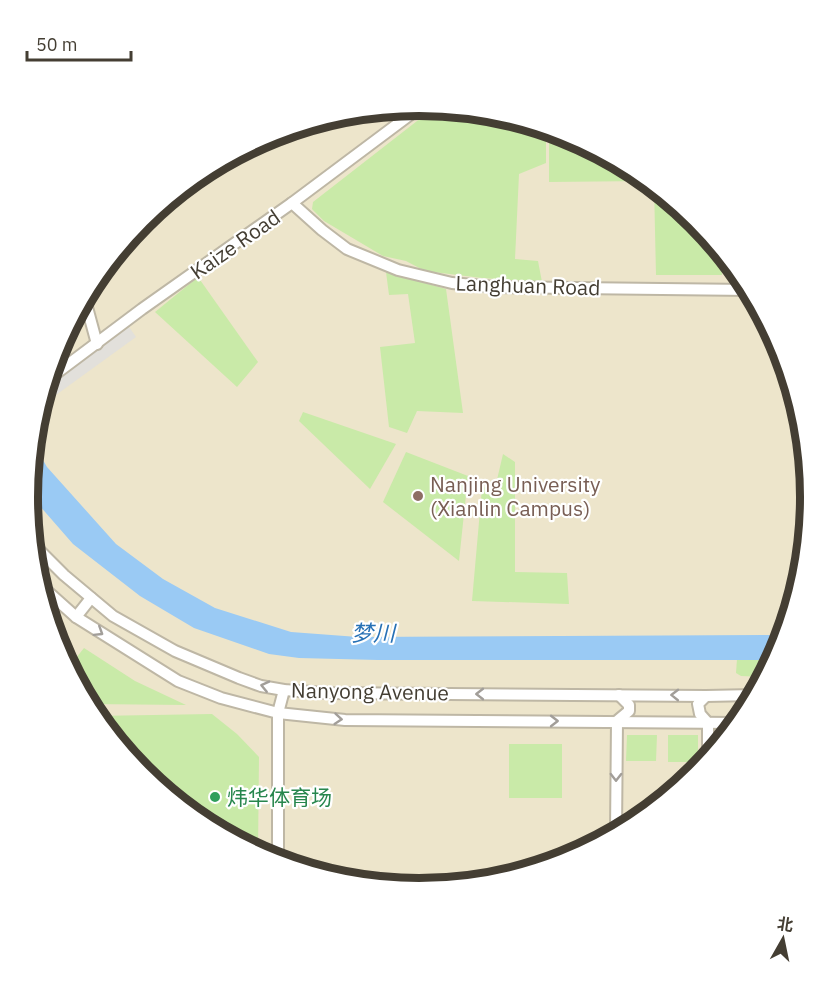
<svg xmlns="http://www.w3.org/2000/svg" width="837" height="993" viewBox="0 0 837 993" font-family="'IBM Plex Sans','Noto Sans SC',sans-serif">
  <style>
    .education { fill: #ede5cb }
    .green { fill: #c9eaa8 }
    .parking { fill: #e2e0db }
    .water { fill: #9acaf4 }
    .lines { fill: none; stroke-linecap: round; stroke-linejoin: round }
    .street-casing { stroke: #beb7a5; stroke-width: 14 }
    .street { stroke: #fff; stroke-width: 10 }
    .oneway { stroke: #a29e99 }
    .education-dot { fill: #8d6e63; stroke: #fff; stroke-width: 2 }
    .leisure-dot { fill: #2e9e5b; stroke: #fff; stroke-width: 2 }
    .labels { text-anchor: middle; dominant-baseline: central; stroke-width: 4.5; stroke-linejoin: round; paint-order: stroke }
    .street-label { font-size: 21px; fill: #443e33; stroke: #fff }
    .education-label { font-size: 21px; fill: #785e54; stroke: #fff; text-anchor: start }
    .leisure-label { font-size: 21px; fill: #27864d; stroke: #fff; text-anchor: start }
    .water-label { font-size: 22px; font-style: italic; fill: #2771b5; stroke: #fff }
    .rim { fill: none; stroke: #443e33; stroke-width: 8 }
  </style>
  <rect width="100%" height="100%" fill="#f2eee2"/>
  <circle class="education" cx="419" cy="496" r="390"/>
  <g class="green">
    <polygon points="435,107 495,113 546,128 546,163 519,174 515,259 538,261 542,282 482,278 425,271 406,261 383,256 324,221 312,209 313,202"/>
    <polygon points="549,129 569,135 636,171 646,179 646,181 549,182"/>
    <polygon points="654,185 696,220 721,251 722,275 656,275"/>
    <polygon points="386,272 446,289 463,413 417,411 407,433 389,427 380,347 415,343 408,294 389,295"/>
    <polygon points="198,277 258,362 237,387 155,312"/>
    <polygon points="303,412 396,444 370,489 299,421"/>
    <polygon points="406,452 468,476 459,561 383,502"/>
    <polygon points="503,454 515,462 515,572 567,573 569,604 472,601 482,488 496,484"/>
    <polygon points="84,648 135,681 186,705 88,704 68,668"/>
    <polygon points="737,659 773,660 764,677 741,676 736,673"/>
    <polygon points="212,714 237,734 259,757 258,853 201,822 141,773 94,716"/>
    <polygon points="627,735 657,735 656,761 626,761"/>
    <rect x="668" y="735" width="30" height="27"/>
    <rect x="509" y="744" width="53" height="54"/>
  </g>
  <polygon class="parking" points="129,327 136,337 49,400 43,392 44,389"/>
  <polygon class="water" points="32,441 47,467 116,544 163,579 215,608 291,632 358,637 780,635 781,617 789,616 780,647 773,660 378,660 299,658 269,654 194,628 140,596 73,544 32,497 28,489"/>
  <g class="lines">
    <defs>
      <g id="street">
        <polyline points="292,203 322,230 347,249 398,270 452,283 494,287 750,290"/>
        <polyline points="84,296 97,344"/>
        <polyline points="46,381 142,309 292,203 423,105"/>
        <polyline points="31,542 64,575 113,616 175,651 239,678 261,686 284,690 325,693 706,696 754,695"/>
        <polyline points="38,583 76,617 178,681 221,698 278,713 345,720 737,723"/>
        <polyline points="76,617 91,598"/>
        <polyline points="706,696 698,704 700,714 708,723 708,758"/>
        <polyline points="616,833 617,721 629,711 629,705 619,695"/>
        <polyline points="278,861 278,713 284,690"/>
      </g>
    </defs>
    <use href="#street" class="street-casing"/>
    <use href="#street" class="street"/>
  </g>
  <defs><path id="oneway-chevron" d="M-2-3.5L2.5 0L-2 3.5" fill="none" stroke-width="1.6" stroke-linecap="round" stroke-linejoin="round" transform="scale(1.5)"/></defs>
  <g class="oneway">
    <use href="#oneway-chevron" transform="translate(99 632) rotate(32)"/>
    <use href="#oneway-chevron" transform="translate(265 686) rotate(-167)"/>
    <use href="#oneway-chevron" transform="translate(480 694) rotate(-180)"/>
    <use href="#oneway-chevron" transform="translate(675 695) rotate(-179)"/>
    <use href="#oneway-chevron" transform="translate(338 719) rotate(5)"/>
    <use href="#oneway-chevron" transform="translate(554 721)"/>
    <use href="#oneway-chevron" transform="translate(616 777) rotate(90)"/>
  </g>
  <circle class="education-dot" cx="418" cy="496" r="6"/>
  <circle class="leisure-dot" cx="215" cy="797" r="6"/>
  <g class="labels">
    <g class="street-label">
      <text transform="translate(235 244) rotate(-35)">Kaize Road</text>
      <text transform="translate(528 285) rotate(2)">Langhuan Road</text>
      <text transform="translate(370 691) rotate(1)">Nanyong Avenue</text>
    </g>
    <g class="education-label">
      <text x="430" y="484">Nanjing University<tspan x="430" dy="24">(Xianlin Campus)</tspan></text>
    </g>
    <g class="leisure-label">
      <text x="227" y="797">炜华体育场</text>
    </g>
    <g class="water-label">
      <text x="373" y="632">梦川</text>
    </g>
  </g>
  <path d="M0 0H837V993H0ZM38 497a381 381 0 1 1 762 0a381 381 0 1 1-762 0Z" fill="#fff" fill-rule="evenodd"/>
  <path class="rim" d="M38 497a381 381 0 1 1 762 0a381 381 0 1 1-762 0Z"/>
  <g transform="translate(783 939) rotate(9)" stroke="#ffffff" stroke-width="4.5" paint-order="stroke">
  <path d="M0-4.5L10 22L0 15L-10 22Z" fill="#443e33"/>
  <text y="-9" font-size="16" font-weight="bold" text-anchor="middle" fill="#443e33">北</text>
  </g>
  <path d="M27 51v9h104v-9" fill="none" stroke="#443e33" stroke-width="3"/>
  <text x="36" y="51" font-size="18" fill="#443e33" stroke="#ffffff" stroke-width="4.5" paint-order="stroke">50 m</text>
</svg>
